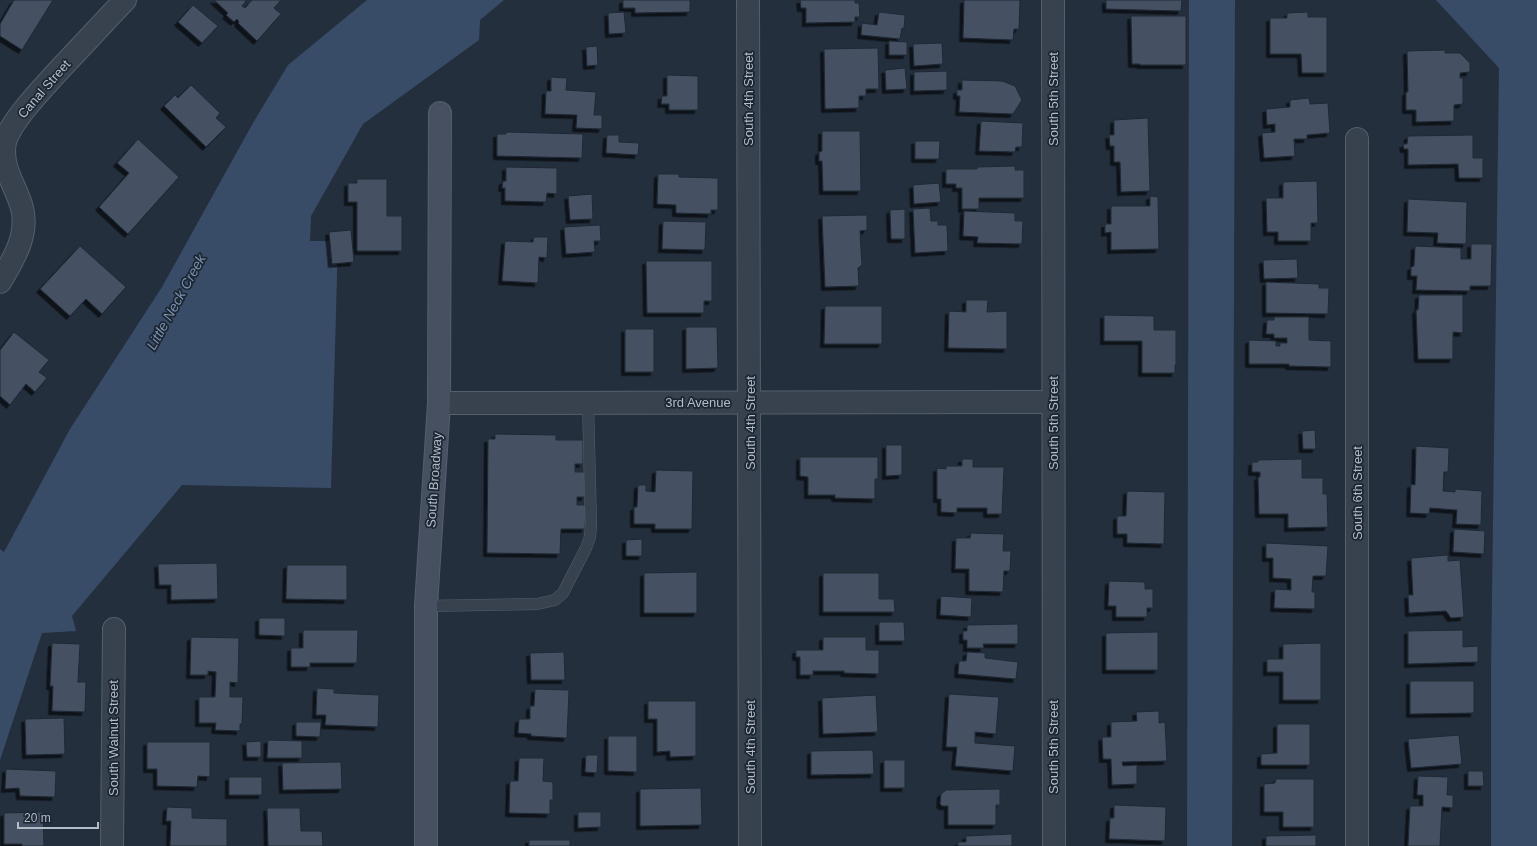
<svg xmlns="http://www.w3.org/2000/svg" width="1537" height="846" viewBox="0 0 1537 846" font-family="Helvetica,sans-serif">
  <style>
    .water { fill: #394c67 }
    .building { fill: #455162; stroke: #1f2835; filter: url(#shadow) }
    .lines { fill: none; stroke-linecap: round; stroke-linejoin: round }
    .lane-casing { stroke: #565f6c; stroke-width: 12 }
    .street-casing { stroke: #565f6c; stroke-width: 24 }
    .secondary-casing { stroke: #565f6c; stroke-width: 24 }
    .lane { stroke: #38414e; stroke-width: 11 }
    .street { stroke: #38414e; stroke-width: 22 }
    .secondary { stroke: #465061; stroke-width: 22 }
    .labels { text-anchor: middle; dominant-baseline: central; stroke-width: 3.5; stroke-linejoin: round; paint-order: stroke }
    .street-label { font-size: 13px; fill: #b4bcc9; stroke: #1d2633 }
    .water-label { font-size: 14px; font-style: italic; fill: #7c92b1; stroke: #1d2633 }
  </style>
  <defs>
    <filter id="shadow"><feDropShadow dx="-3.5" dy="3.5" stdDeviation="0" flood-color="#0009"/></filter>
  </defs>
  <rect width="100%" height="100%" fill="#242f3e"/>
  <g class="water">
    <polygon points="367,0 504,0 480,20 479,40 363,124 311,216 310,241 338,241 331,488 182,485 72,616 76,631 42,633 0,760 0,549 4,552 70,429 162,287 253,123 288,65"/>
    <polygon points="1189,0 1235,0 1232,846 1187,846"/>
    <polygon points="1436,0 1537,0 1537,846 1491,846 1491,672 1499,68"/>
  </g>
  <g class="building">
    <polygon points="14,0 53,0 22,50 0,36 0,24"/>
    <polygon points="214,0 245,0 246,1 242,6 245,8 252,0 281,0 274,8 281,14 257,41 238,23 239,22 237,19 234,22 226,15 228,13"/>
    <polygon points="623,0 690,0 690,12 635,13 635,8 623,8"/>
    <polygon points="800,0 855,0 855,3 859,3 860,17 855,17 855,22 806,23 806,8 801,8"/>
    <polygon points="964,0 1020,0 1019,29 1014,29 1013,40 963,38"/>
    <polygon points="1106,0 1182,0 1181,11 1106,9"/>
    <polygon points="193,5 218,26 202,43 178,22"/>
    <polygon points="624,12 626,33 609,34 608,13"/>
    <polygon points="879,12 905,15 904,29 902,28 900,39 861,35 862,23 877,25"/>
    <polygon points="1308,12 1308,17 1327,17 1327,73 1302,73 1301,54 1270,54 1270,18 1287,18 1287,13"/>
    <polygon points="1131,16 1186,16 1186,65 1140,65 1140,64 1132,64"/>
    <polygon points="889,41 907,42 907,55 889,55"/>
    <polygon points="942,43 943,64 914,66 913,44"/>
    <polygon points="597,46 598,65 587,66 586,47"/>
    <polygon points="878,48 879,89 866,89 866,96 859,96 859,108 825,109 824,49"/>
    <polygon points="1445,50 1445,53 1460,53 1470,63 1470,72 1460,73 1460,78 1463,78 1463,104 1454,105 1454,121 1416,122 1416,110 1406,110 1406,92 1408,92 1407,51"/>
    <polygon points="905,68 907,89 886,90 885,70"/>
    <polygon points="947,71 947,90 914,91 914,72"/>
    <polygon points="667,75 698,76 698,110 669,110 669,104 661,104 662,96 667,96"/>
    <polygon points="551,77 567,78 566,90 596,92 594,115 602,115 602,129 576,128 577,115 545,114 546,91 551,91"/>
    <polygon points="962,80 1002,81 1015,86 1022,100 1013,114 959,112 960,96 957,96 957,90 962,90"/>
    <polygon points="191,85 220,113 216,118 226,127 206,147 164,106 175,95 178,98"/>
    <polygon points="1309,98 1310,104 1328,103 1330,133 1307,135 1307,139 1294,139 1295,156 1264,158 1262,133 1275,132 1275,124 1267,125 1266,109 1290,107 1290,100"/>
    <polygon points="1148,118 1150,191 1121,192 1120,162 1114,162 1114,146 1110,146 1109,135 1114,135 1114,120"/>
    <polygon points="981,121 1023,123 1022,147 1016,147 1015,152 979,151"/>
    <polygon points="822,131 860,131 861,191 823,191 822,161 819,161 819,152 822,151"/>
    <polygon points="506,132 583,134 582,158 497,156 497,134 506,134"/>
    <polygon points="607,135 619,135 619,142 639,143 638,155 606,153"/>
    <polygon points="1473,135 1473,158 1483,158 1483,178 1459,178 1458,164 1408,165 1408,149 1404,149 1403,144 1407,144 1408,136"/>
    <polygon points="138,139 179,177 128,234 99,207 129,173 117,163"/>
    <polygon points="915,141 940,141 939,159 915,159"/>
    <polygon points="1015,166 1015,170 1024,170 1024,198 979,198 979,209 962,209 962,188 956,188 956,184 946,184 946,169 977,169 977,167"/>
    <polygon points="506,167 557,168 557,194 547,193 546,202 505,201 505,188 502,188 503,181 506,181"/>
    <polygon points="658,174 679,174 679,177 718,178 718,210 711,210 711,214 676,213 676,205 657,204"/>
    <polygon points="357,179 387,179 387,216 402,216 402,251 357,251 357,202 348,202 348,183 357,183"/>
    <polygon points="1317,181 1318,223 1311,223 1311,241 1278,241 1278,232 1267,232 1266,198 1283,198 1283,182"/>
    <polygon points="939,183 941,202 914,204 913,185"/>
    <polygon points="592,194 593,219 570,220 568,196"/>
    <polygon points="1150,196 1158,197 1159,249 1111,250 1111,232 1105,233 1105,224 1111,224 1111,206 1150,206"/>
    <polygon points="1408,199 1467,202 1466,244 1437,243 1438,233 1407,232"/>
    <polygon points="930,208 931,221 938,221 938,225 947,225 948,251 915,253 913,209"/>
    <polygon points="905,209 905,239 891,239 890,210"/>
    <polygon points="964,211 1015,213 1015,221 1023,221 1022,244 977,243 978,237 963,236"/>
    <polygon points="867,215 867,230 860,231 862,265 858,268 859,286 825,287 822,216"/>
    <polygon points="663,221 706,222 705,250 662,249"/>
    <polygon points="600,225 601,241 594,241 595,252 566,254 564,227"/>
    <polygon points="351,230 354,262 332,264 329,232"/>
    <polygon points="534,237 548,237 547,258 539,257 538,283 502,281 505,241 533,242"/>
    <polygon points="1471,244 1492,244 1491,286 1470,286 1470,291 1416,290 1417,276 1411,276 1411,267 1414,266 1415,246 1461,248 1461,259 1471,259"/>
    <polygon points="80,246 126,287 102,314 86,299 70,316 40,289"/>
    <polygon points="1297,259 1298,278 1264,279 1263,260"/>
    <polygon points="646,261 712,261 712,301 704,301 704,313 647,313"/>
    <polygon points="1266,282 1319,284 1319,288 1329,288 1328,314 1266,313"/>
    <polygon points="1419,295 1463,295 1463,333 1453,332 1453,359 1418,359 1416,310 1418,310"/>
    <polygon points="966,300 988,300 987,312 1007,311 1007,349 948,348 949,311 966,312"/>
    <polygon points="825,306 882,306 882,344 824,344"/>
    <polygon points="1104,315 1154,316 1154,330 1176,330 1176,365 1175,365 1175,373 1142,373 1142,341 1104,341"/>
    <polygon points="1274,317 1309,317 1309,340 1331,341 1331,367 1289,366 1289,364 1249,364 1249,340 1276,341 1276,346 1280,346 1280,343 1287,343 1287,338 1274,338 1274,334 1266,334 1267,320 1274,320"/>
    <polygon points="686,327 717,327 718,368 686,369"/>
    <rect x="625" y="329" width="29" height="43"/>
    <polygon points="14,332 49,360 39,372 47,378 35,392 26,384 10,405 0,396 0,350"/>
    <polygon points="1315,430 1316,449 1303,449 1302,431"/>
    <polygon points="495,434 556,435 556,440 583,440 583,464 575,464 575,472 586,472 585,497 577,497 577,505 586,505 585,529 561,529 560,554 487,553 488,439 495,439"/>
    <polygon points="886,445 902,445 902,475 886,476"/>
    <polygon points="1416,446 1449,448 1448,472 1444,472 1443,491 1455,492 1455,489 1482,491 1481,525 1456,524 1457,510 1430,508 1429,514 1410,513 1411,484 1415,485"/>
    <polygon points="800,457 878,457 878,479 875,479 875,499 835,498 835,495 808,495 808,477 800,476"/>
    <polygon points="962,459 973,459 973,467 1004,467 1002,514 987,514 987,508 957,508 957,513 941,512 941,499 937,499 937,468 946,469 946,466 962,466"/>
    <polygon points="1302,459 1302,478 1323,478 1323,494 1327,494 1328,527 1288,528 1288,514 1259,514 1258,477 1260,477 1260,472 1252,472 1252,462 1258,462 1258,460"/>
    <polygon points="656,470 693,471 692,529 655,529 655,524 634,524 634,507 637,507 638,485 646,485 646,491 655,492"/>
    <polygon points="1127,491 1165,492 1164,544 1127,543 1127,534 1117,534 1117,516 1126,516"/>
    <polygon points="1454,529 1485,531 1484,554 1453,552"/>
    <polygon points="971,533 1004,534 1003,551 1011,551 1010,571 1004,571 1003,592 969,591 969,569 955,569 956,538 970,538"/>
    <polygon points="642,539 642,556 626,556 626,540"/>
    <polygon points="1266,543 1328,546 1326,576 1313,576 1312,592 1315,592 1315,609 1274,608 1275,589 1291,590 1291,579 1273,578 1273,558 1266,558"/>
    <polygon points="1448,555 1448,561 1460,560 1464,617 1451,618 1446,611 1409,613 1408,595 1413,595 1411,558"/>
    <polygon points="217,563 218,599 171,600 171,585 159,585 158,564"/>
    <polygon points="287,565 347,565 347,600 286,599"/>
    <polygon points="697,572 697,613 644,613 644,573"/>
    <polygon points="823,573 879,573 879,599 894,599 895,612 823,612"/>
    <polygon points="1109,581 1145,582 1145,589 1153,589 1153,608 1147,608 1147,617 1116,617 1116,606 1108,606"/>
    <polygon points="941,596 972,598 971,617 940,615"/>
    <polygon points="259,618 285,618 285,636 259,635"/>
    <polygon points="879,622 904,622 905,641 879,641"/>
    <polygon points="1018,624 1018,644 983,644 984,648 967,648 967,640 963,640 963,631 967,631 967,625"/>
    <polygon points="303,630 358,630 357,663 310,663 310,667 291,667 291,648 303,648"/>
    <polygon points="1463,630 1463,647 1478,646 1478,662 1408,664 1408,631"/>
    <polygon points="1158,632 1158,670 1106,670 1106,633"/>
    <polygon points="191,637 239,638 238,683 230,682 230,697 243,697 242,724 240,724 240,731 215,730 216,723 199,723 199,697 215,697 216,672 208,671 208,675 190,675"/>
    <polygon points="823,637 866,637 866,650 879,650 879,674 844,673 844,671 813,671 813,675 800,675 800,657 796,657 796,650 823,650"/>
    <polygon points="52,643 80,644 78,682 86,682 85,712 52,711 53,686 50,686"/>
    <polygon points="1321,643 1321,700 1283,700 1283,672 1267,672 1267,659 1283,659 1283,644"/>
    <polygon points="564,652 565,680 531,680 530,653"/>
    <polygon points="967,652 985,653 985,658 1018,662 1016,679 958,674 959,661 966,661"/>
    <polygon points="1410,681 1474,681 1474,713 1410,714"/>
    <polygon points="317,688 334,689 334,693 379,695 378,727 325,725 326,715 316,715"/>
    <polygon points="535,689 569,690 567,738 531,736 531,734 518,733 519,719 530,719 530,706 534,706"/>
    <polygon points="949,694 999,697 996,734 975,732 975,743 1015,746 1013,771 955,766 957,747 946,747"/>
    <polygon points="876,695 878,732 823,734 822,698"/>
    <polygon points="648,701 696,701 696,756 670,757 670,751 657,752 657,719 648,719"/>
    <polygon points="1159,711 1159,723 1165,722 1167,761 1122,762 1123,766 1137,765 1137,784 1112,785 1111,759 1103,759 1102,737 1111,737 1111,722 1137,721 1136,712"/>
    <polygon points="64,718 65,754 26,755 25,719"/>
    <polygon points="296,722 321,722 320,737 296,736"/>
    <polygon points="1277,724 1310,724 1310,765 1261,765 1261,754 1277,753"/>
    <polygon points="1459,735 1462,764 1411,768 1408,739"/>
    <polygon points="608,736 637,736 637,772 608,771"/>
    <polygon points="268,740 302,741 302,758 267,758"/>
    <polygon points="261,741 261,757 247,757 246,742"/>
    <polygon points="147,742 210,742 210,777 198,776 197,787 157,786 157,769 147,769"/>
    <polygon points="873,750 874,774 811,775 811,751"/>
    <polygon points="586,755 598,755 597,773 585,772"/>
    <polygon points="519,758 544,758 543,781 553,782 553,800 550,800 550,814 509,813 510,781 518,781"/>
    <rect x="884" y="760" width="21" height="28"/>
    <polygon points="341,762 342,789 283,790 282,763"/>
    <polygon points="6,769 56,771 55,797 20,796 19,788 5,789"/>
    <polygon points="1468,771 1483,771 1484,786 1468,786"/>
    <polygon points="1418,776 1448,777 1447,795 1453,795 1453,808 1442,807 1440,846 1408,846 1410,806 1423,806 1423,795 1417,795"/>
    <rect x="229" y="777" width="33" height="18"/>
    <polygon points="1276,779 1314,779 1314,827 1283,827 1283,812 1264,812 1264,784 1275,783"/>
    <polygon points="701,788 702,825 640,826 640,789"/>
    <polygon points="1000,789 1000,805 996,805 996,825 948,825 948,806 942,806 940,804 941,794 946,790"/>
    <polygon points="1114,805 1166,807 1165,841 1109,839 1110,818 1114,818"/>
    <polygon points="167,807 192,808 192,818 227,819 227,846 170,846 171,821 166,821"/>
    <polygon points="267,808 300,808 301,831 322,831 323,846 268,846"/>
    <polygon points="43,812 44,846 22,846 22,844 4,844 4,813"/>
    <polygon points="578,812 601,812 601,827 578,828"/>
    <polygon points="1012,834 1012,846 958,846 958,842 966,842 966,836"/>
    <polygon points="1316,835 1316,846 1266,846 1266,836"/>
    <rect x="529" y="840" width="41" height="6"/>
  </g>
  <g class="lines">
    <defs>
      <polyline id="lane" points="426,606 537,604 555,600 563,593 586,548 590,537 591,525 588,402"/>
      <g id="street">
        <polyline points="748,0 750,846"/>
        <polyline points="1053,0 1054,846"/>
        <path d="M0,282C13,260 29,235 22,208C16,185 0,168 5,142C11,120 45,86 60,69C82,46 103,23 125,0"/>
        <polyline points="439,403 1053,402"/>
        <polyline points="112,846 114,629"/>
        <polyline points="1357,846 1357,139"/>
      </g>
      <polyline id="secondary" points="426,846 426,606 439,403 440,113"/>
    </defs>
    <use href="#lane" class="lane-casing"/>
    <use href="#street" class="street-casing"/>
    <use href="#secondary" class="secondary-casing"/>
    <use href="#lane" class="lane"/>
    <use href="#street" class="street"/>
    <use href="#secondary" class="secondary"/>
  </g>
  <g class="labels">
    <g class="street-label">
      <text transform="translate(44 89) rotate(-49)">Canal Street</text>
      <text transform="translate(748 99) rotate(-90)">South 4th Street</text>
      <text transform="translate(1053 99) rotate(-90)">South 5th Street</text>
      <text x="698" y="402">3rd Avenue</text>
      <text transform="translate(750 423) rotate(-90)">South 4th Street</text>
      <text transform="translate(1053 423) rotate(-90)">South 5th Street</text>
      <text transform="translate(434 480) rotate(-86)">South Broadway</text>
      <text transform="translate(1357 493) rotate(-90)">South 6th Street</text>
      <text transform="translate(113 738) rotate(-90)">South Walnut Street</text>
      <text transform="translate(750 747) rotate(-90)">South 4th Street</text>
      <text transform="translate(1053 747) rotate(-90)">South 5th Street</text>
    </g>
    <g class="water-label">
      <text transform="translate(176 302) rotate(-61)">Little Neck Creek</text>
    </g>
  </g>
  <path d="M18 822v6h80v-6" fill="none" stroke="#b4bcc9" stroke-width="2"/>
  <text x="24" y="822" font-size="12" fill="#b4bcc9" stroke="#1d2633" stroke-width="3" paint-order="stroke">20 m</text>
</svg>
